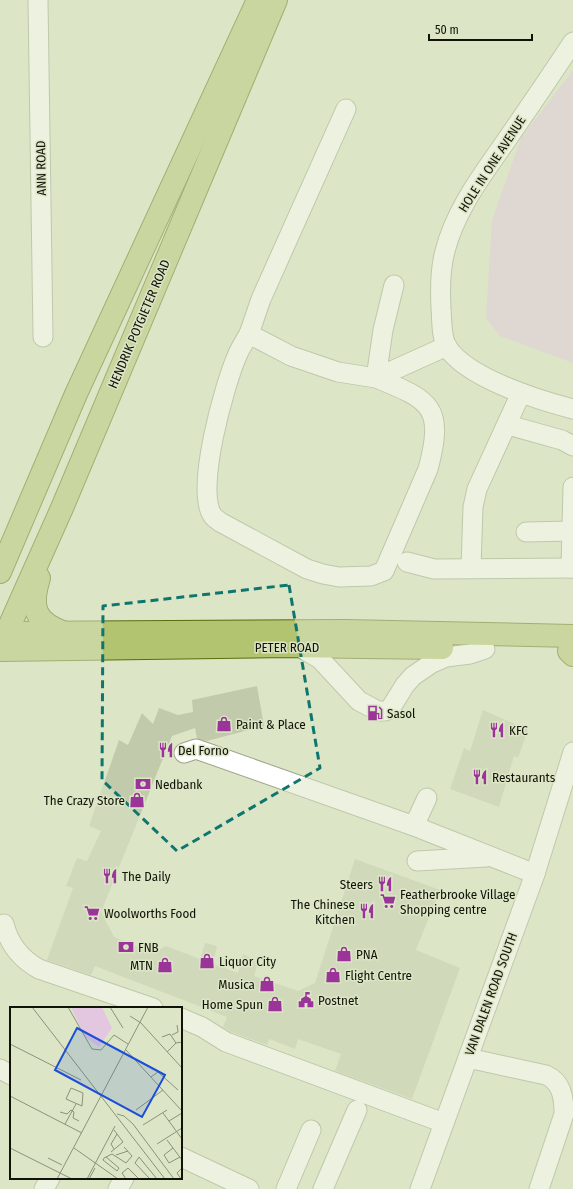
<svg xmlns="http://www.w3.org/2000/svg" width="573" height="1189" viewBox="0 0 573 1189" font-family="'Fira Sans Condensed',sans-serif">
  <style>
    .green { fill: #e3c7e1 }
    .building { fill: #c1cbab }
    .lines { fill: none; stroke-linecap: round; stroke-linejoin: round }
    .minor-casing { stroke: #9ba486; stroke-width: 21 }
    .major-casing { stroke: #596d0e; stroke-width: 24 }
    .minor { stroke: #fff; stroke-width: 19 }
    .major { stroke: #b3c470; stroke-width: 22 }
    .marked { fill: none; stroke: #0f766e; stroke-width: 3; stroke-dasharray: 8 5; stroke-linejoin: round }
    .labels { text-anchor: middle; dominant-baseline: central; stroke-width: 3; stroke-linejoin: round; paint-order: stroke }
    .street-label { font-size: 13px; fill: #101308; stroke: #dce6c6 }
    .poi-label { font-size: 13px; fill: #101308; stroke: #dce6c6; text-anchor: start }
    .inset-road { fill: none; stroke: #8a927a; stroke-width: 1 }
    .view { fill: #1d4ed8; fill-opacity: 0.15; stroke: #1d4ed8; stroke-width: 2 }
    .inset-edge { fill: none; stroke: #101308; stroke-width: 2 }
  </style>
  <rect width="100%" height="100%" fill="#dce6c6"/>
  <polygon class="green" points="573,70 573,363 500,336 486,318 492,220 521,138"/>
  <g class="building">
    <polygon points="257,686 264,726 207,741 197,739 195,728 172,736 101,912 114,937 153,953 166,946 200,959 205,943 217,946 213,964 238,973 243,954 258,962 254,976 298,991 315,983 355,859 440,890 416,950 460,968 412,1099 335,1071 341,1054 298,1039 295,1049 269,1039 267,1045 231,1032 223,1027 227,1017 95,966 91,975 47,960 73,888 66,886 77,858 87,861 101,831 89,826 119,740 128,745 142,713 153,724 159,708 178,715 193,712 192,700"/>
    <polygon points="483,710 528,730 518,758 514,756 499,807 450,789 464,748 470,751"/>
  </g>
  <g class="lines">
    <defs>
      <g id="minor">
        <polyline points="38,0 43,337"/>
        <path d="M573,42C552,74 530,106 508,138C484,173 456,208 445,251C440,269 440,289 441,308C442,319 441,337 447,347C467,378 538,400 573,409"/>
        <path d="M394,285L383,330L376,378C430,400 445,406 428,469L384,571L371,576L339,577L323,574L307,569L220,522C218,520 214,518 213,516C194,492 225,383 237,356C240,348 245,341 249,334L291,356L338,372L376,378L447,346"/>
        <polyline points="249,334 261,299 346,109"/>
        <polyline points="508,425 562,440 573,446"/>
        <polyline points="526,532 572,531"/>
        <polyline points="407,562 434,569 573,568"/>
        <polyline points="471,568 473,507 477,489 521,393"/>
        <polyline points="571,568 573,487"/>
        <polyline points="298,646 320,659 359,701 378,711 385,711 390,709 405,685 413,676 432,663 446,657 470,654 485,649"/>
        <polyline points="184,753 196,749 414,826 535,874"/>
        <polyline points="414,826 427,798"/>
        <polyline points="417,861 486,857"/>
        <path d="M4,924C9,944 21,959 39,969L153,1008"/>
        <polyline points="181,1018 202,1027 226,1042 444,1123"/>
        <path d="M468,1058L546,1075C562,1082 564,1098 564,1114L539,1189"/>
        <polyline points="0,1069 11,1075"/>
        <polyline points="181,1157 249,1189"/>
        <polyline points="44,1189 50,1178"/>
        <polyline points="118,1189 124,1178"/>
        <polyline points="286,1189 311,1130"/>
        <polyline points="323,1189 357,1110"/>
        <polyline points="420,1189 535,874 573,752"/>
      </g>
      <g id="major">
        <polyline points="0,572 76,394 258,0"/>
        <path d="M39,578C30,607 34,622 65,633"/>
        <polyline points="0,633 345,631 573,636"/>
        <polyline points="0,647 62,508 276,0"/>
        <polyline points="0,650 287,646 442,648"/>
        <polyline points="569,651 573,655"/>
      </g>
    </defs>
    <use href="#minor" class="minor-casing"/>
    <use href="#major" class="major-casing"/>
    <use href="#minor" class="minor"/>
    <use href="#major" class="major"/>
  </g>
  <path d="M0 0H573V1189H0ZM289,585L320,768L177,851L102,780L103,606Z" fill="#dce6c6" fill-opacity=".55" fill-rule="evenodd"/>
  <path class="marked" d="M289,585L320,768L177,851L102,780L103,606Z"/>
  <defs>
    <symbol id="fuel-bare" viewBox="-9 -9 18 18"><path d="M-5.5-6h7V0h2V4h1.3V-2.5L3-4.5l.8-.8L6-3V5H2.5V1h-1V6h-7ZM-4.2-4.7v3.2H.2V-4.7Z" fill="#9a3499" stroke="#dce6c6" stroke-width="2.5" paint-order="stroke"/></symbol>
    <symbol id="shop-bare" viewBox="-9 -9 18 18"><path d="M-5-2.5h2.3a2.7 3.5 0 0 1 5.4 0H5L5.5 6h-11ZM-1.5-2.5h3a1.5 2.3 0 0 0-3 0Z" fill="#9a3499" stroke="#dce6c6" stroke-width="2.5" paint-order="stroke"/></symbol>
    <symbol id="restaurant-bare" viewBox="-9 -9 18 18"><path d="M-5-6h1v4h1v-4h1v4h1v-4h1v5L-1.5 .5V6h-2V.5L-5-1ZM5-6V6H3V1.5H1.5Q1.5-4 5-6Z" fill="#9a3499" stroke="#dce6c6" stroke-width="2.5" paint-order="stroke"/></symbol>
    <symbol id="bank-bare" viewBox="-9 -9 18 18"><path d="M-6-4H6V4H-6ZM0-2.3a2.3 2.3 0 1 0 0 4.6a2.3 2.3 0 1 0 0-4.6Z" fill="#9a3499" stroke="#dce6c6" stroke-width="2.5" paint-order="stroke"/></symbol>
    <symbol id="supermarket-bare" viewBox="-9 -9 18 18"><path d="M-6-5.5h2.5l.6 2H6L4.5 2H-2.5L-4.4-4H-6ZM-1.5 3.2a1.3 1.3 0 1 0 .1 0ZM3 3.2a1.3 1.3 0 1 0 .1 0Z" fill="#9a3499" stroke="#dce6c6" stroke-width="2.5" paint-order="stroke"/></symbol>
    <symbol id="civic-bare" viewBox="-9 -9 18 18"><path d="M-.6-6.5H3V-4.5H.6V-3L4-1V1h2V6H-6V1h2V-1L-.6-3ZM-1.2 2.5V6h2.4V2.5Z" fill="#9a3499" stroke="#dce6c6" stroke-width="2.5" paint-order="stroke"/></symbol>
  </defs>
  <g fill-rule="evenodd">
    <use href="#fuel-bare" x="364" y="702" width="22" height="22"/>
    <use href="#shop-bare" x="213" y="713" width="22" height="22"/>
    <use href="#restaurant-bare" x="486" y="719" width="22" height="22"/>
    <use href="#restaurant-bare" x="155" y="739" width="22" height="22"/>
    <use href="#restaurant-bare" x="469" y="766" width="22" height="22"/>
    <use href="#bank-bare" x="132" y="773" width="22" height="22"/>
    <use href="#shop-bare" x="126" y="789" width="22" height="22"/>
    <use href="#restaurant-bare" x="99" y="865" width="22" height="22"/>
    <use href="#restaurant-bare" x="374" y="873" width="22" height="22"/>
    <use href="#supermarket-bare" x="377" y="890" width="22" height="22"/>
    <use href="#restaurant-bare" x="356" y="900" width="22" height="22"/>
    <use href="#supermarket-bare" x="81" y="902" width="22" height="22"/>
    <use href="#bank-bare" x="115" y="936" width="22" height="22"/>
    <use href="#shop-bare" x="333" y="943" width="22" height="22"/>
    <use href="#shop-bare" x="196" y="950" width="22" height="22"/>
    <use href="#shop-bare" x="154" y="954" width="22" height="22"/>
    <use href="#shop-bare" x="322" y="964" width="22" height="22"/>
    <use href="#shop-bare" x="256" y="973" width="22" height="22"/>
    <use href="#civic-bare" x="295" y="989" width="22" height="22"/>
    <use href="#shop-bare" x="264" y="993" width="22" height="22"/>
  </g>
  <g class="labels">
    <g class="street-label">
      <text transform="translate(492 164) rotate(-57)">HOLE IN ONE AVENUE</text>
      <text transform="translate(41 168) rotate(-91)">ANN ROAD</text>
      <text transform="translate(139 324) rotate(-67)">HENDRIK POTGIETER ROAD</text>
      <text x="287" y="647">PETER ROAD</text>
      <text transform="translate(491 994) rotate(-70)">VAN DALEN ROAD SOUTH</text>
    </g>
    <g class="poi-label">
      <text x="387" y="713">Sasol</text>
      <text x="236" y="724">Paint &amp; Place</text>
      <text x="509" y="730">KFC</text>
      <text x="178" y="750">Del Forno</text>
      <text x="492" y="777">Restaurants</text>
      <text x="155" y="784">Nedbank</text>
      <text x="125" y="800" text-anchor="end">The Crazy Store</text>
      <text x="122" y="876">The Daily</text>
      <text x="373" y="884" text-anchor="end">Steers</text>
      <text x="400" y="894">Featherbrooke Village<tspan x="400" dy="15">Shopping centre</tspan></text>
      <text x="355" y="904" text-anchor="end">The Chinese<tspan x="355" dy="15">Kitchen</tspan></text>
      <text x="104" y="913">Woolworths Food</text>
      <text x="138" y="947">FNB</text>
      <text x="356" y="954">PNA</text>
      <text x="219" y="961">Liquor City</text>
      <text x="153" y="965" text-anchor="end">MTN</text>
      <text x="345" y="975">Flight Centre</text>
      <text x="255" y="984" text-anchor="end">Musica</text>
      <text x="318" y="1000">Postnet</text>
      <text x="263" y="1004" text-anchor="end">Home Spun</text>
    </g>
  </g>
  <g transform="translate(10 1007)">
    <rect width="172" height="172" fill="#dce6c6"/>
    <path d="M61,0H92L102,21L89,40L75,30Z" fill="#e3c7e1"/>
    <path class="inset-road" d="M22,0L155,172M58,0L82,42L91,43L104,28L118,37M100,0L113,21M120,9L131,16L172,61M162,28L168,25L167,18M152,30L160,27L166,36M0,37L71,73M116,43L172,104M157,45L166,36L172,35M141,70L148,65L168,83M61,81L73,86L72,99L56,92ZM0,89L72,126M126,103L153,83M50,105L57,107L61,103L64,105L63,111L69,114M153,106L172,132M107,107L114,109L123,117L164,172M159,114L172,106M55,117L66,97M133,118L157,103M157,133L172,153M147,137L172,121M0,141L62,172M64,141L108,172M163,141L154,148L159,156L170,150M104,142L101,137L107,127L104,123M101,145L113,135L107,127M106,148L118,144M96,150L109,161L107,164L93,153L94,151L102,147L116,156L122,149L114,140M38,151L52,158M47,172L138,0M77,172L105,119M79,172L85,161M116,172L112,166L118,161L129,172M140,172L125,156L129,150L147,172M171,172L167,166L172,161"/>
    <path class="view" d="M67,21L155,68L132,110L45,63Z"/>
    <rect width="172" height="172" class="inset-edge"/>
  </g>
  <path d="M429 34v6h103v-6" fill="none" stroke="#101308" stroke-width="2"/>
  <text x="435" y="34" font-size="12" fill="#101308" stroke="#dce6c6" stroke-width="3" paint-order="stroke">50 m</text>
</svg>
